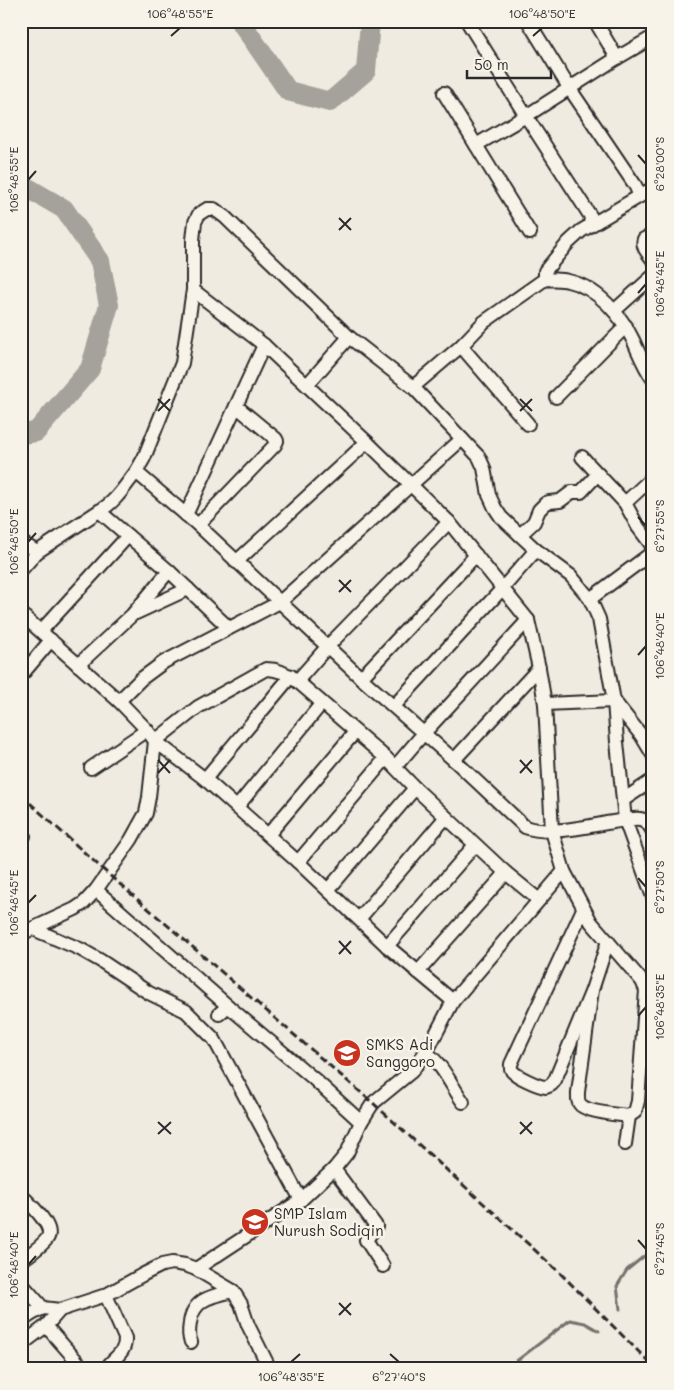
<svg xmlns="http://www.w3.org/2000/svg" width="674" height="1390" viewBox="0 0 674 1390" font-family="Mali,sans-serif">
  <style>
    .lines { fill: none; stroke-linecap: round; stroke-linejoin: round }
    .stream { stroke: #74726e; stroke-width: 3 }
    .river { stroke: #a4a29a; stroke-width: 20 }
    .minor-casing { stroke: #2b2b2b; stroke-width: 16 }
    .minor { stroke: #f7f3e8; stroke-width: 12 }
    .rail { stroke: #2b2b2b; stroke-width: 3; stroke-dasharray: 8 4; stroke-linecap: butt }
    .ticks { fill: none; stroke: #2b2b2b; stroke-width: 2 }
    .labels { text-anchor: middle; dominant-baseline: central; stroke-width: 5; stroke-linejoin: round; paint-order: stroke }
    .poi-label { font-size: 15px; fill: #2b2b2b; stroke: #f7f3e8; text-anchor: start }
    .neatline { fill: none; stroke: #2b2b2b; stroke-width: 2 }
    .ticks-label { font-size: 12px; text-anchor: middle; fill: #2b2b2b }
  </style>
  <rect width="100%" height="100%" fill="#efebe0"/>
  <filter id="ink" filterUnits="userSpaceOnUse"><feTurbulence type="fractalNoise" baseFrequency=".02" numOctaves="2"/><feDisplacementMap in="SourceGraphic" scale="10" xChannelSelector="R" yChannelSelector="G"/><feConvolveMatrix kernelMatrix="1 2 1 2 8 2 1 2 1" color-interpolation-filters="sRGB"/></filter>
  <g filter="url(#ink)">
    <g class="lines">
      <g class="stream">
        <polyline points="620,1309 617,1286 627,1270 653,1249"/>
        <polyline points="506,1369 570,1320 585,1323 599,1331"/>
      </g>
      <g class="river">
        <polyline points="240,21 288,91 330,102 366,71 370,21"/>
        <polyline points="21,184 64,209 100,261 109,305 90,369 36,432 21,434"/>
      </g>
      <defs>
        <g id="minor">
          <polyline points="467,21 526,116 591,217 590,225"/>
          <polyline points="528,21 570,89 635,185 640,196"/>
          <polyline points="595,21 617,58"/>
          <polyline points="444,93 530,233"/>
          <polyline points="476,145 526,116 617,58 653,37"/>
          <path d="M653,235L644,239C641,247 649,254 653,260"/>
          <path d="M545,279C553,280 561,279 568,281C597,287 621,315 633,340C639,353 644,367 653,379"/>
          <path d="M193,290L264,345L367,442L449,522L528,620L539,668L545,704L552,831L564,871L591,922L642,981L646,990L638,1101L635,1112L629,1116C619,1115 589,1112 582,1106C577,1103 578,1097 578,1092L592,990"/>
          <polyline points="614,311 653,276"/>
          <polyline points="461,346 528,424"/>
          <polyline points="307,385 349,337"/>
          <polyline points="413,387 461,346 484,322 545,279 545,271 568,243 581,231 650,190"/>
          <polyline points="556,397 626,326"/>
          <polyline points="582,457 625,503 638,527 653,547"/>
          <path d="M136,472C125,486 115,503 99,511L169,571L229,628"/>
          <polyline points="625,503 653,477"/>
          <polyline points="186,515 264,345"/>
          <polyline points="198,525 275,445 277,441 276,439 236,406"/>
          <polyline points="520,535 534,522 539,510 546,503 549,502 560,501 572,492 581,492 598,474"/>
          <polyline points="21,542 37,552"/>
          <polyline points="236,562 367,442"/>
          <polyline points="21,570 37,552 99,511"/>
          <polyline points="590,599 653,552"/>
          <polyline points="136,613 188,589"/>
          <polyline points="21,614 119,701 147,730 155,741 205,779 298,862 387,946 453,1001"/>
          <polyline points="41,631 128,536"/>
          <polyline points="78,665 132,615 169,571"/>
          <polyline points="24,672 51,640"/>
          <polyline points="361,678 476,555"/>
          <polyline points="297,681 328,646 449,522"/>
          <polyline points="119,701 141,679 164,662 280,602 462,439"/>
          <polyline points="545,704 614,701 641,735 653,755"/>
          <polyline points="394,706 502,589 536,550"/>
          <polyline points="454,760 539,668"/>
          <polyline points="395,767 424,733 528,620"/>
          <polyline points="91,768 147,730"/>
          <polyline points="205,779 291,676"/>
          <polyline points="623,800 653,780"/>
          <polyline points="237,807 322,703"/>
          <path d="M653,832C650,826 647,820 640,819C631,818 621,821 613,822C587,826 550,836 525,827L454,760L361,678L198,525L136,472L144,458L182,363L193,290V240L195,222L199,214L207,209H214L225,217L349,337L413,387L479,457L484,468L489,495L495,508L501,517L536,550L571,576L590,599L599,619L614,701L617,742L625,820L653,897"/>
          <polyline points="21,835 24,836"/>
          <polyline points="268,835 355,732"/>
          <polyline points="298,862 386,758"/>
          <polyline points="96,890 228,1006"/>
          <polyline points="328,890 415,788"/>
          <path d="M583,909L511,1064C511,1067 510,1068 512,1071C516,1076 539,1087 546,1087C550,1086 553,1084 555,1080L592,990L608,941"/>
          <polyline points="359,919 446,817"/>
          <polyline points="33,929 80,949 101,961 149,993 186,1011 214,1039 301,1200"/>
          <path d="M21,934L75,909L84,903L96,890L131,840L146,813L149,797L155,741L198,707L266,669C278,669 287,673 297,681L386,758L415,788L506,873L539,900"/>
          <polyline points="387,946 475,845"/>
          <polyline points="418,972 506,873"/>
          <polyline points="219,1014 228,1006 314,1079 361,1122"/>
          <path d="M426,1052C443,1065 451,1085 463,1102"/>
          <polyline points="625,1144 629,1116"/>
          <polyline points="334,1169 376,1226 366,1240 383,1266"/>
          <path d="M21,1195C29,1203 54,1226 48,1237C44,1245 28,1255 21,1261"/>
          <polyline points="196,1269 301,1200 334,1169 347,1153 361,1122 373,1103 412,1071 429,1047 453,1001 564,871"/>
          <polyline points="21,1283 43,1308 60,1310"/>
          <polyline points="21,1304 30,1315"/>
          <polyline points="21,1322 30,1315 43,1308"/>
          <polyline points="46,1326 84,1369"/>
          <path d="M191,1342C188,1336 189,1329 190,1323C193,1298 213,1296 233,1291"/>
          <polyline points="21,1345 46,1326 60,1310 106,1295 144,1274 162,1265 172,1263 185,1265 196,1269 233,1291 241,1304 248,1325 270,1369"/>
          <path d="M106,1369C113,1357 126,1354 125,1338L106,1295"/>
        </g>
      </defs>
      <use href="#minor" class="minor-casing"/>
      <use href="#minor" class="minor"/>
      <polyline class="rail" points="21,795 107,873 373,1103 559,1272 653,1366"/>
    </g>
  </g>
  <path class="ticks" d="M171,36L180,28M533,36L542,28M638,155L646,164M28,180L36,171M339,218L351,230M339,230L351,218M638,293L646,284M158,399L170,411M520,399L532,411M158,411L170,399M520,411L532,399M638,517L646,526M28,542L36,533M339,580L351,592M339,592L351,580M638,655L646,646M158,760L170,773M520,760L532,773M158,773L170,760M520,773L532,760M638,878L646,887M28,903L36,895M339,941L351,954M339,954L351,941M638,1016L646,1007M158,1122L171,1134M520,1122L532,1134M158,1134L171,1122M520,1134L532,1122M638,1240L646,1249M28,1265L36,1256M339,1303L351,1315M339,1315L351,1303M390,1354L399,1362M291,1362L300,1354"/>
  <defs>
    <symbol id="school-disc" viewBox="-11 -11 22 22"><circle r="9.5" fill="#c8321e" stroke="#f7f3e8"/><path d="M0-5L7-2L0 1L-7-2ZM-4 1L0 2.5L4 1V4Q0 6-4 4Z" fill="#fff"/></symbol>
  </defs>
  <g fill-rule="evenodd">
    <use href="#school-disc" x="331" y="1037" width="32" height="32"/>
    <use href="#school-disc" x="239" y="1206" width="32" height="32"/>
  </g>
  <g class="labels">
    <g class="poi-label">
      <text x="366" y="1044">SMKS Adi<tspan x="366" dy="17">Sanggoro</tspan></text>
      <text x="274" y="1213">SMP Islam<tspan x="274" dy="17">Nurush Sodiqin</tspan></text>
    </g>
  </g>
  <rect width="674" height="1390" fill="none" stroke="#f7f3e8" stroke-width="55"/>
  <path d="M467 70v8h84v-8" fill="none" stroke="#2b2b2b" stroke-width="2.5"/>
  <text x="474" y="70" font-size="15" fill="#2b2b2b" stroke="#f7f3e8" stroke-width="4" paint-order="stroke">50 m</text>
  <rect x="28" y="28" width="618" height="1334" class="neatline"/>
  <g class="ticks-label">
    <text x="180" y="18">106°48'55"E</text>
    <text x="542" y="18">106°48'50"E</text>
    <text transform="translate(660 164) rotate(-90)" y="4">6°28'00"S</text>
    <text transform="translate(14 180) rotate(-90)" y="4">106°48'55"E</text>
    <text transform="translate(660 284) rotate(-90)" y="4">106°48'45"E</text>
    <text transform="translate(660 526) rotate(-90)" y="4">6°27'55"S</text>
    <text transform="translate(14 542) rotate(-90)" y="4">106°48'50"E</text>
    <text transform="translate(660 646) rotate(-90)" y="4">106°48'40"E</text>
    <text transform="translate(660 887) rotate(-90)" y="4">6°27'50"S</text>
    <text transform="translate(14 903) rotate(-90)" y="4">106°48'45"E</text>
    <text transform="translate(660 1007) rotate(-90)" y="4">106°48'35"E</text>
    <text transform="translate(660 1249) rotate(-90)" y="4">6°27'45"S</text>
    <text transform="translate(14 1265) rotate(-90)" y="4">106°48'40"E</text>
    <text x="291" y="1381">106°48'35"E</text>
    <text x="399" y="1381">6°27'40"S</text>
  </g>
</svg>
